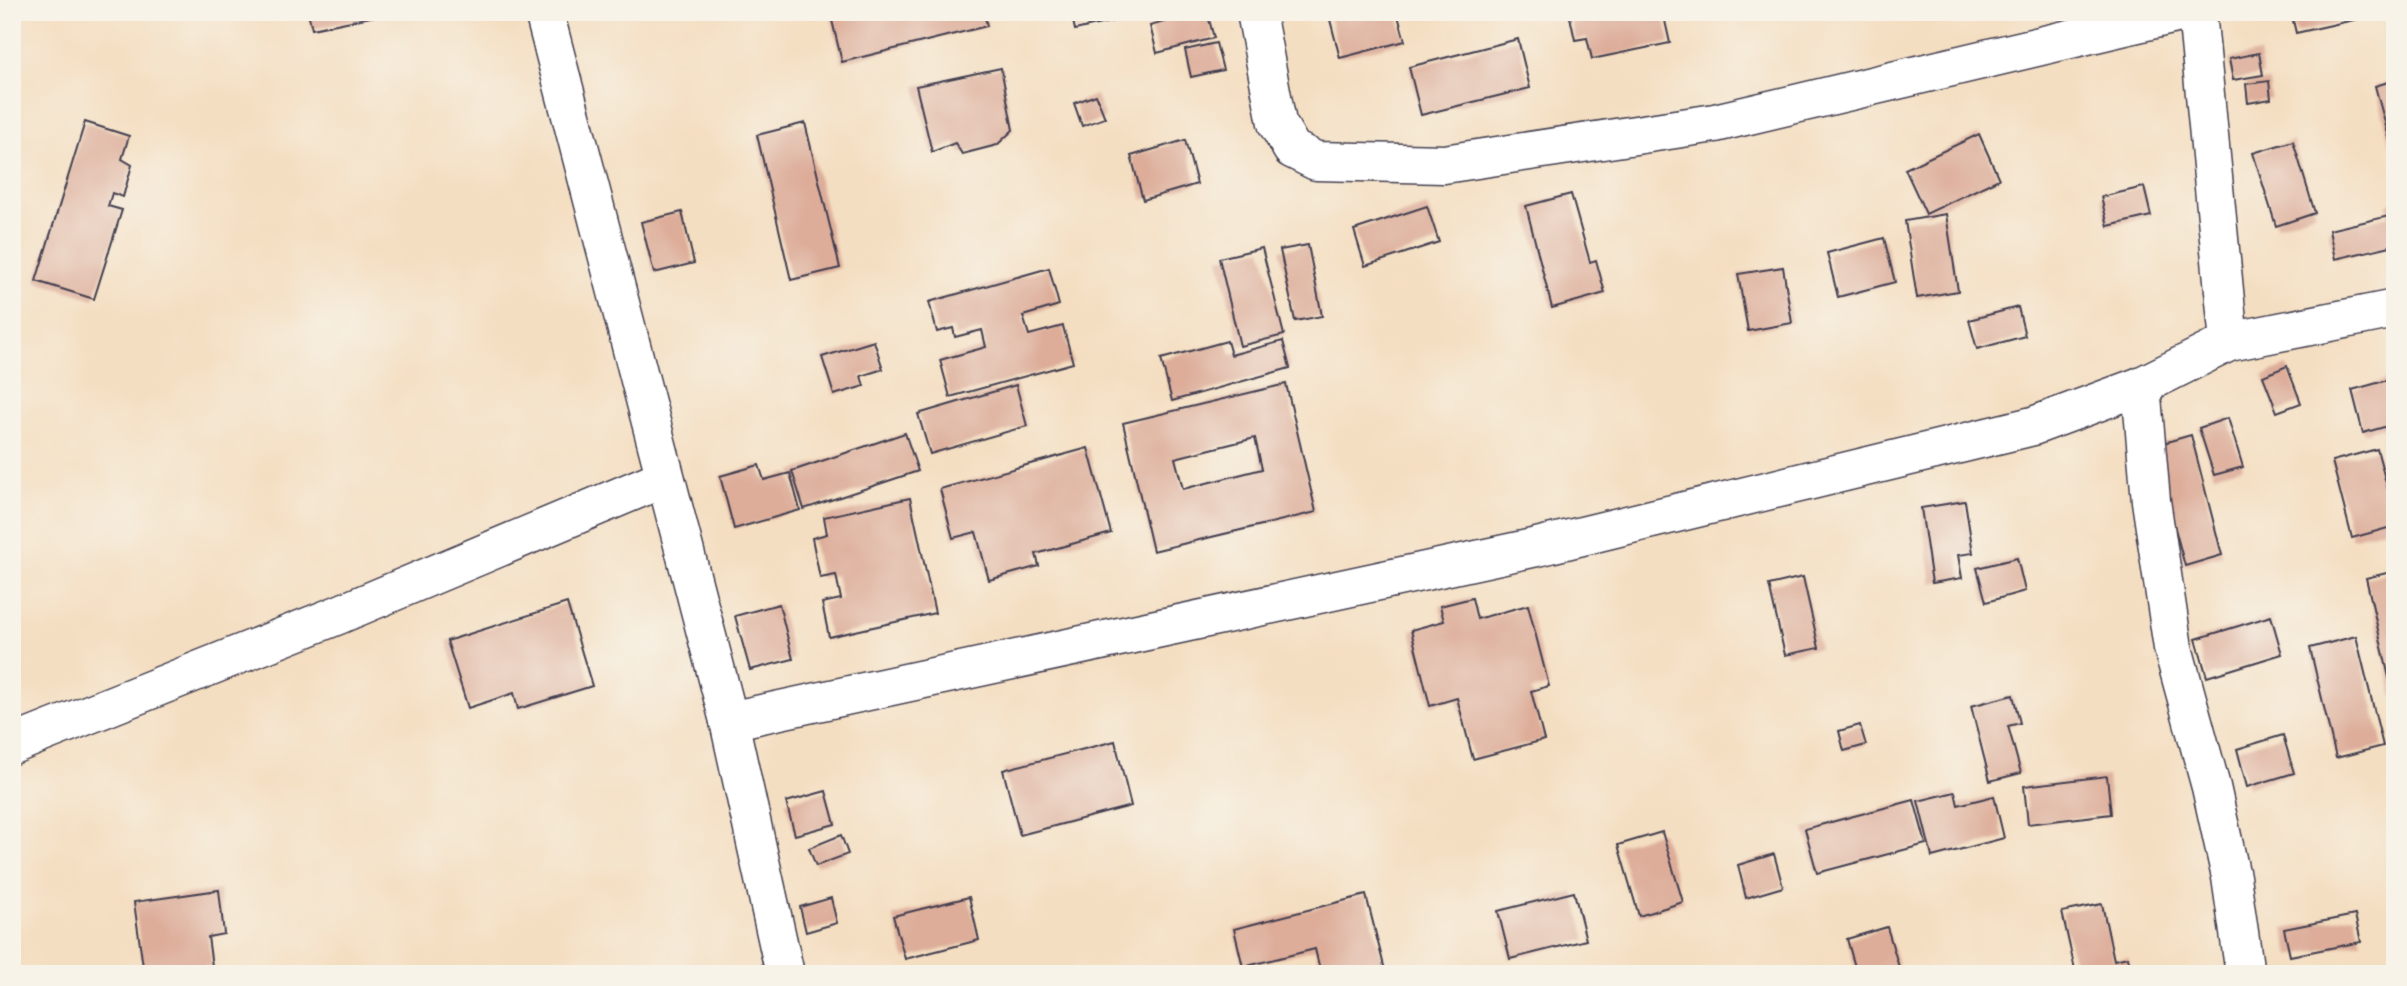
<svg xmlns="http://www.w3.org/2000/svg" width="2407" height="986" viewBox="0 0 2407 986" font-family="'Gentium Book Plus',serif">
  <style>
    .building { fill: #ddad9a; fill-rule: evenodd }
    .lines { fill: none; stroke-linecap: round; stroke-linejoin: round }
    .minor-casing { stroke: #423e4f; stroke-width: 41 }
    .minor { stroke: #fff; stroke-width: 38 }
  </style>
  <rect width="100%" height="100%" fill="#f7f3e8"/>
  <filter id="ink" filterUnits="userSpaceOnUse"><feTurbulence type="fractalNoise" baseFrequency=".0143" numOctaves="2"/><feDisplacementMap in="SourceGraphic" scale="14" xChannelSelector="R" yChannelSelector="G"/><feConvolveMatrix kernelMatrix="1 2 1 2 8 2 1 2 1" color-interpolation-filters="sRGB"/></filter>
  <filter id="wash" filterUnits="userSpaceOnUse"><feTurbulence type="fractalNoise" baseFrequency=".00686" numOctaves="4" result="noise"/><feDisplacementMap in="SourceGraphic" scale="28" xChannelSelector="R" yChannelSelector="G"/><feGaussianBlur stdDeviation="1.57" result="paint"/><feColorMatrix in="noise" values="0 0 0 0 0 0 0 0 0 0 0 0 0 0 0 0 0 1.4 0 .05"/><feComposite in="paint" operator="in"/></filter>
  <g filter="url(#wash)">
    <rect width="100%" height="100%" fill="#f4dec1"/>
    <g id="blocks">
      <g class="building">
        <polygon points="308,12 379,12 380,15 312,29"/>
        <polygon points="830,12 984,12 987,26 842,62"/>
        <polygon points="1071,12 1130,12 1131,17 1075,30"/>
        <polygon points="1198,12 1207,12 1214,38 1157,53 1150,26"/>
        <polygon points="1328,12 1397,12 1405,41 1340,58"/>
        <polygon points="1569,12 1663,12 1670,43 1592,59 1587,38 1575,40"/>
        <polygon points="1846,12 1872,12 1873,14 1847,17"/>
        <polygon points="2291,12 2366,12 2367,17 2296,33"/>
        <polygon points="1518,39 1530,88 1421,115 1409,67"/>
        <polygon points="1216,43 1223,70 1191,77 1185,50"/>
        <polygon points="2259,53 2263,75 2233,80 2229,59"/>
        <polygon points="1001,68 1013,130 997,145 962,154 955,143 932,152 916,86"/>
        <polygon points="2395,80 2395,156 2394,156 2375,86"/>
        <polygon points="2269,81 2271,99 2248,103 2246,84"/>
        <polygon points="1096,95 1105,118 1082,126 1074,103"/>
        <polygon points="85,122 129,136 122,159 132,165 123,197 112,193 108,206 122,210 94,299 36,281"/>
        <polygon points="805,123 840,268 791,280 757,135"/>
        <polygon points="1979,134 1999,179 1926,214 1905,169"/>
        <polygon points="1185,140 1197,184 1143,200 1131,156"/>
        <polygon points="2293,141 2315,213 2276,226 2253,153"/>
        <polygon points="2144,187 2151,216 2108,226 2101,197"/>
        <polygon points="1571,194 1590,262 1596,260 1605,293 1552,308 1526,206"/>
        <polygon points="2395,202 2395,245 2335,259 2329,230 2389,216 2387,204"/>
        <polygon points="1427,206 1439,242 1365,266 1354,230"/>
        <polygon points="682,212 694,263 654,273 641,222"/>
        <polygon points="1946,214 1958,291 1917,298 1905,221"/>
        <polygon points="1884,238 1895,282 1838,297 1827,253"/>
        <polygon points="1308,245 1322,316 1295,321 1280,250"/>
        <polygon points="1262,248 1284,335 1240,346 1219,258"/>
        <polygon points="1783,267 1792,323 1748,331 1738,274"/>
        <polygon points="1049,268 1059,305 1023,316 1029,335 1063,326 1073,363 950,397 940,360 986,347 982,330 955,337 953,328 937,332 929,302"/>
        <polygon points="2018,307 2025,336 1977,349 1969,320"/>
        <polygon points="874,341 883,369 861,376 864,386 834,395 822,357"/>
        <polygon points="1227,341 1231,355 1283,341 1290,368 1172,401 1161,359"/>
        <polygon points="2287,366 2301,403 2277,412 2263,376"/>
        <polygon points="2395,378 2395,424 2363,433 2352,390"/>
        <path d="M1286,384L1316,512L1153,551L1123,423ZM1255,438L1262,469L1183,489L1175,458Z"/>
        <polygon points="1016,385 1027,426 930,454 918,414"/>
        <polygon points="2228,418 2243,467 2214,475 2199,428"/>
        <polygon points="905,433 918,471 804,509 792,471"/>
        <polygon points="2191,435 2222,555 2185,566 2153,446"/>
        <polygon points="1088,448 1111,533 1036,554 1039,566 989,580 976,532 953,538 940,489"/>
        <polygon points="2377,449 2395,516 2395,526 2352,538 2332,461"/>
        <polygon points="759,465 764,480 790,473 800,510 734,529 720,476"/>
        <polygon points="910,498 935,613 829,637 822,603 841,599 836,575 820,578 812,538 827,534 824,517"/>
        <polygon points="1965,501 1973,553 1958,555 1962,578 1932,583 1921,508"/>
        <polygon points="2017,558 2025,591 1986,602 1977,568"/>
        <polygon points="2395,571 2395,699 2394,699 2366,578"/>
        <polygon points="1803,577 1819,648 1785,655 1769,585"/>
        <polygon points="1472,598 1477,619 1528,605 1549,686 1531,691 1544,740 1473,759 1457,698 1430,706 1411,630 1444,621 1440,606"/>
        <polygon points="567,603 592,686 518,709 514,693 468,708 447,641"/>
        <polygon points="779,604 793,659 750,670 735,616"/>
        <polygon points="2271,616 2282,654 2207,677 2196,639"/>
        <polygon points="2356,636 2383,746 2336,758 2310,648"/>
        <polygon points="2013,695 2020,723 2008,726 2021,773 1990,781 1971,706"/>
        <polygon points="1860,725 1866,745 1844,751 1839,731"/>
        <polygon points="2283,735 2294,773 2247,787 2237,749"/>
        <polygon points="1115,741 1131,806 1020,835 1003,770"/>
        <polygon points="2107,776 2111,814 2028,824 2024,786"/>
        <polygon points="826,791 835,824 795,835 786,802"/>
        <polygon points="1955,792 1958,805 1994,796 2004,838 1932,857 1918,801"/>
        <polygon points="1914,800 1926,844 1817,873 1805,829"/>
        <polygon points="1662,832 1683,902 1639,916 1618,845"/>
        <polygon points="841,835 848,854 816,866 809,848"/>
        <polygon points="1774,854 1783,887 1746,898 1738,865"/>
        <polygon points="219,890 224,934 208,937 212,966 144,974 134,902"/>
        <polygon points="1574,892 1586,940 1510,959 1498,911"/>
        <polygon points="1366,895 1386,974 1321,974 1315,949 1243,967 1234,929"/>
        <polygon points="969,897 979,940 905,959 893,916"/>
        <polygon points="831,898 837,923 806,932 800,907"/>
        <polygon points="2102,904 2114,960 2128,957 2132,974 2076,974 2062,912"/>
        <polygon points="2355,915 2361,942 2290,956 2284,929"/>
        <polygon points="1887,927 1901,974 1857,974 1847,939"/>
      </g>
    </g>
  </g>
  <g filter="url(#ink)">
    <use href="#blocks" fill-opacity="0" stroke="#423e4f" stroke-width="2"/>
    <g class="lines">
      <defs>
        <g id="minor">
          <polyline points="544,12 729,721 785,974"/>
          <polyline points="1256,12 1277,123 1292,149 1316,161 1444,164 1715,123 2184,12"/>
          <polyline points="2197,12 2229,342 2395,309"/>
          <polyline points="2141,386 2151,501 2173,648 2211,787 2231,877 2245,974"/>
          <polyline points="729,721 1537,547 2033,426 2141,386 2229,342"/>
          <polyline points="12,745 338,615 664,478"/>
        </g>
      </defs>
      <use href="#minor" class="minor-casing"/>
      <use href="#minor" class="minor"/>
    </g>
  </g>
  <rect width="2407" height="986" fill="none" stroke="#f7f3e8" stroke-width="42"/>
</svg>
